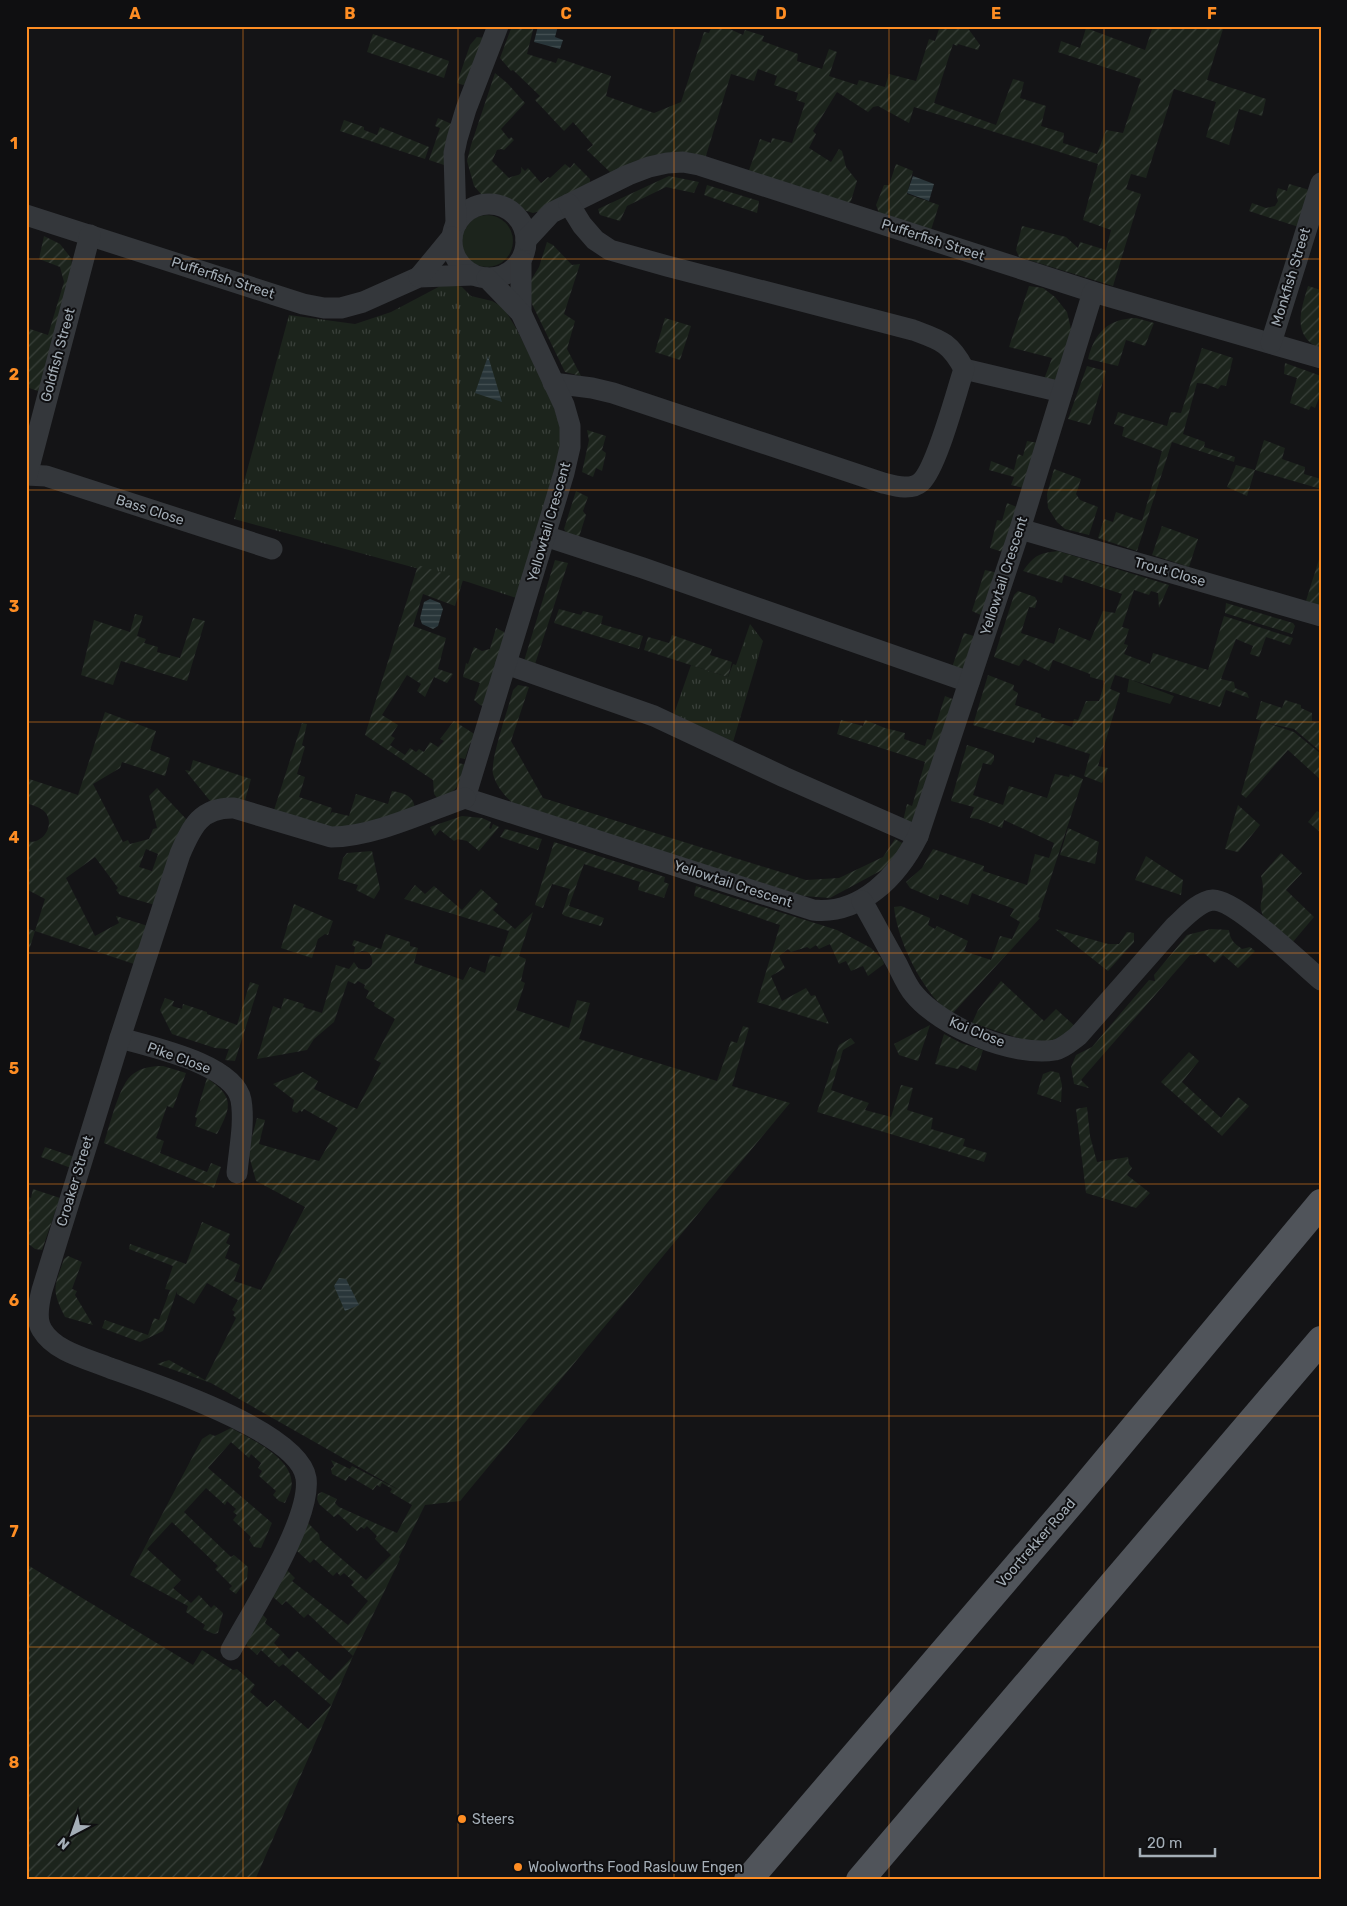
<svg xmlns="http://www.w3.org/2000/svg" width="1347" height="1906" viewBox="0 0 1347 1906" font-family="Rubik,sans-serif">
  <style>
    .grass { fill: #1c241c }
    .park { fill: url(#park-tufts) }
    .garden { fill: url(#garden-furrows); fill-rule: evenodd }
    .water { fill: url(#water-rules) }
    .lines { fill: none; stroke-linecap: round; stroke-linejoin: round }
    .minor { stroke: #34373b; stroke-width: 21 }
    .primary { stroke: #50545a; stroke-width: 28 }
    .grid { fill: none; stroke: #fe8d23; stroke-width: 1; stroke-opacity: 0.55 }
    .poi-dot { fill: #fe8d23; stroke: #0f0f11; stroke-width: 2 }
    .labels { text-anchor: middle; dominant-baseline: central; stroke-width: 4; stroke-linejoin: round; paint-order: stroke }
    .street-label { font-size: 14px; fill: #a4aeb7; stroke: #0f0f11 }
    .poi-label { font-size: 14px; fill: #a4aeb7; stroke: #0f0f11; text-anchor: start }
    .neatline { fill: none; stroke: #fe8d23; stroke-width: 2 }
    .grid-label { font-size: 16px; text-anchor: middle; font-weight: bold; fill: #fe8d23 }
  </style>
  <defs>
    <pattern id="park-tufts" width="24" height="20" patternUnits="userSpaceOnUse" patternTransform="scale(1.25)"><rect width="24" height="20" fill="#1c241c"/><path d="M3 7l-1-3M5 7V3M7 7l1-3M15 17l-1-3M17 17v-4M19 17l1-3" fill="none" stroke="#3a413b"/></pattern>
    <pattern id="garden-furrows" width="10" height="10" patternUnits="userSpaceOnUse" patternTransform="scale(1.25)"><rect width="10" height="10" fill="#1c241c"/><path d="M-1 1l2-2M0 10L10 0M9 11l2-2" fill="none" stroke="#3a413b"/></pattern>
    <pattern id="water-rules" width="6" height="5" patternUnits="userSpaceOnUse" patternTransform="scale(1.25)"><rect width="6" height="5" fill="#29363a"/><path d="M0 2.5h6" fill="none" stroke="#455154"/></pattern>
  </defs>
  <rect width="100%" height="100%" fill="#141416"/>
  <g class="grass">
    <circle cx="487" cy="241" r="26"/>
    <polygon points="1129,679 1174,696 1170,704 1127,692"/>
  </g>
  <g class="park">
    <polygon points="446,283 462,287 471,296 492,301 503,307 516,328 551,398 563,437 519,599 468,582 234,519 289,315 355,324 391,312"/>
    <polygon points="750,624 763,641 733,742 674,714 691,665 728,677 733,664 736,665"/>
  </g>
  <g class="garden">
    <polygon points="512,26 534,26 527,54 556,63 558,58 611,76 606,96 654,113 681,102 704,32 709,33 712,26 723,26 743,35 745,30 764,36 762,41 798,54 797,61 822,69 829,49 837,52 829,76 857,85 859,80 885,87 889,74 916,81 929,39 935,41 940,26 967,27 980,45 978,50 958,44 957,46 953,44 934,103 996,125 1013,79 1024,82 1020,98 1046,106 1041,126 1064,133 1063,143 1097,154 1106,130 1123,133 1141,79 1058,52 1061,41 1080,48 1086,28 1145,50 1153,26 1224,26 1207,80 1266,99 1262,116 1239,109 1229,145 1206,137 1216,102 1174,89 1146,178 1131,174 1126,189 1141,194 1113,286 1019,257 1016,250 1022,226 1066,237 1078,248 1080,242 1106,250 1111,230 1083,220 1098,164 914,107 909,123 878,106 873,107 868,112 837,92 813,131 816,134 809,148 831,162 839,149 842,151 846,167 857,181 851,201 847,204 748,173 760,139 771,143 772,138 792,143 805,103 796,100 798,93 774,85 777,76 758,69 754,81 731,74 705,159 615,174 610,172 587,150 593,145 573,122 564,131 535,100 540,96 513,70 511,71 500,58"/>
    <polygon points="373,34 449,61 444,78 367,52"/>
    <polygon points="477,37 485,38 469,81 463,85 457,83 470,45"/>
    <path d="M495,73L507,83L525,103L501,129L509,139L511,137L514,140L504,150L501,149L497,150L492,161L509,178C515,174 523,178 521,167L525,171L528,168L541,183L548,177L550,178L565,164L570,168L574,163L590,179V184L544,210L533,213L488,199L481,194L474,186L467,161L471,145Z"/>
    <polygon points="438,118 454,125 444,165 429,160 440,128 435,126"/>
    <polygon points="344,120 364,127 364,130 377,135 380,127 429,147 425,159 340,131"/>
    <polygon points="896,164 913,171 907,194 939,205 931,230 879,213 876,205 884,185 889,185"/>
    <polygon points="669,176 699,182 694,193 666,187 627,206 620,221 600,215 598,209"/>
    <polygon points="1289,184 1313,191 1302,228 1249,211 1252,203 1266,208 1275,206 1278,201 1276,195 1278,188 1287,191"/>
    <polygon points="707,185 759,201 757,213 704,195"/>
    <polygon points="44,236 60,244 71,258 75,278 41,392 26,387 26,340 30,329 48,335 64,282 60,267 39,259"/>
    <polygon points="547,242 553,245 572,265 580,264 564,314 575,321 567,349 581,376 565,372 531,302 528,285 539,267"/>
    <polygon points="1029,286 1043,288 1055,297 1067,312 1071,329 1057,380 1043,382 1052,358 1009,347"/>
    <path d="M1308,286L1321,290V349C1291,336 1301,310 1308,286Z"/>
    <polygon points="665,318 691,326 680,360 655,352"/>
    <path d="M1136,318L1154,323L1145,346L1126,340L1118,366L1088,359C1095,332 1108,319 1136,318Z"/>
    <polygon points="1202,348 1233,358 1226,386 1221,385 1218,389 1206,384 1197,383 1183,434 1205,442 1204,447 1235,457 1234,462 1172,442 1137,551 1098,538 1104,519 1113,522 1116,512 1142,521 1162,451 1122,436 1124,427 1114,424 1118,412 1167,426 1171,412 1181,413"/>
    <polygon points="1285,363 1321,376 1321,393 1315,408 1311,406 1309,410 1290,403 1297,378 1284,374"/>
    <polygon points="1087,366 1106,371 1090,425 1068,419"/>
    <polygon points="587,430 606,436 602,450 606,453 602,471 596,468 593,477 582,472 589,440"/>
    <polygon points="1264,440 1285,448 1282,459 1305,467 1304,474 1321,479 1321,489 1255,470 1247,496 1227,487 1236,465 1255,470"/>
    <polygon points="1027,441 1038,443 1024,488 1011,485 1014,477 989,470 991,461 1014,470 1018,454 1023,456"/>
    <polygon points="1054,469 1081,479 1076,494 1080,500 1098,507 1089,535 1065,529 1057,522 1048,508 1047,494"/>
    <polygon points="576,491 588,497 583,511 586,515 579,537 567,534 564,529"/>
    <polygon points="1007,503 1017,507 1003,552 990,548 997,520 1002,521"/>
    <polygon points="1162,526 1198,539 1189,567 1152,555"/>
    <path d="M1058,551L1169,585L1159,608L1158,593L1151,591L1149,595L1134,590L1122,627L1129,629L1124,644L1128,645L1124,654L1150,664L1153,653L1208,670L1224,616L1293,638L1290,645L1266,637L1259,657L1250,654L1253,646L1236,639L1221,679L1234,682L1235,688L1247,693L1249,698L1226,690L1220,707L1115,675L1110,689L1120,693L1098,766L1108,768L1102,783L1084,776L1090,754L1036,737L1034,743L973,725L988,675L1014,685L1013,690L1018,693L1015,705L1041,714V717L1072,727L1074,719L1078,720L1086,701H1099L1105,681L1090,677V674L1053,660L1049,671L1024,659L1019,666L994,657L1014,595L1018,591L1035,597L1037,601L1035,608L1029,607L1021,633L1054,644L1059,628L1090,641L1103,611L1115,613L1122,594L1064,575L1062,583L1023,571C1034,555 1040,553 1058,551Z"/>
    <polygon points="1321,553 1321,609 1305,604"/>
    <polygon points="555,560 568,563 534,667 524,661"/>
    <path d="M418,565L463,580L455,606L423,594L413,626L446,638L438,669L453,674L447,683L434,677L425,697L417,691L421,684L407,675L382,715L398,725L391,736L395,738L390,745L405,755L410,748L416,752L419,749L424,752L430,742L438,747L444,741L440,739L454,721L476,735L470,744L465,759L460,758L459,763L466,765C460,784 458,791 439,800L434,794L433,780L365,735Z"/>
    <polygon points="985,570 998,573 983,616 972,611"/>
    <polygon points="1226,603 1293,623 1295,626 1292,634 1225,613"/>
    <polygon points="559,609 581,615 583,611 603,616 601,624 643,636 639,649 554,623"/>
    <polygon points="135,614 143,616 137,636 146,639 144,643 158,647 157,652 180,658 193,618 205,621 187,681 121,661 113,685 81,675 94,620 130,632"/>
    <polygon points="496,628 504,632 507,636 484,706 480,705 474,700 480,683 463,677 466,663 468,664 474,647 482,651 490,649"/>
    <polygon points="964,633 977,637 964,678 950,673"/>
    <polygon points="672,635 712,649 710,655 732,662 728,677 644,650 648,637 669,643"/>
    <path d="M518,685L529,687L511,741L543,798L806,880L839,878L883,857L895,839L904,844L895,863L830,898L804,896L518,807C508,800 496,787 493,774C490,759 509,707 513,690Z"/>
    <polygon points="945,696 955,700 917,824 903,821 907,804 912,806 925,762 837,734 841,720 863,726 865,720 885,728 905,733 904,739 925,746 927,739 931,740"/>
    <polygon points="1285,700 1301,705 1301,708 1312,713 1312,721 1321,724 1321,752 1294,729 1267,723 1294,732 1321,754 1321,780 1288,750 1246,798 1241,794 1262,721 1256,719 1261,701 1282,708"/>
    <path d="M105,712L156,731L150,750L170,758L165,776L122,762L120,768L93,784L123,842L128,840L130,844L149,839L153,829L157,828L149,796L157,788L187,820L155,905L120,895L116,890L118,888L95,857L66,878L95,936L119,923L116,916L148,926L137,965L35,931L26,960V928L35,931L45,899L26,889V841C42,846 56,825 45,812C40,807 32,805 26,803V778L78,795ZM146,849L158,854L152,871L139,867Z"/>
    <path d="M302,723L307,724L302,745L305,747L297,774L305,777L299,797L332,808L330,815L332,812L349,816L356,794L388,804L392,791C403,793 414,795 415,809L370,826L335,829L273,813Z"/>
    <path d="M967,745L989,752L994,755V760L991,765L983,763L973,795L1003,805L1009,786L1047,798L1055,774L1069,777L1070,774L1083,779L1038,917L1040,918L952,1014C945,1008 937,1002 932,995C914,972 897,936 894,907L901,906L930,918L928,925L935,929L937,926L968,941L964,951L991,960L1000,936L1012,939L1020,922L1010,916L1014,909L972,893L968,905L940,894L938,900L910,888L906,882L922,868L933,849L984,866L983,871L1027,885L1035,854L1049,858L1054,843L1004,820L1002,828L978,819L970,818L974,807L985,810L951,801Z"/>
    <polygon points="193,760 251,779 244,804 211,802 185,770 190,771"/>
    <polygon points="1238,805 1260,825 1238,852 1225,849"/>
    <polygon points="1317,811 1321,813 1321,833 1308,822"/>
    <polygon points="462,816 482,818 491,822 489,828 491,829 493,824 499,827 479,851 467,841 458,839 454,841 440,830 435,836 430,827"/>
    <polygon points="1068,828 1099,842 1095,864 1060,855"/>
    <polygon points="505,829 542,839 538,850 500,837"/>
    <polygon points="554,842 665,877 664,882 669,884 664,898 638,890 640,882 584,864 569,906 604,918 601,926 565,916 562,914 570,889 552,884 543,908 535,905"/>
    <polygon points="372,851 380,889 374,899 356,890 358,885 338,879 343,858 347,853"/>
    <path d="M1281,853L1302,873L1286,890L1314,917L1292,943C1282,934 1257,919 1261,903C1263,893 1264,886 1261,876Z"/>
    <polygon points="1146,856 1183,880 1181,895 1135,880"/>
    <path d="M415,885L425,894L434,886L462,910L481,889L498,904L493,910L515,929L533,912L519,956L526,959L521,981L525,983L516,1010L569,1028L577,1000L590,1003L579,1039L717,1081L731,1041L737,1043L743,1026L749,1028L732,1086L790,1103L460,1501L425,1505L399,1557L400,1559L353,1656L255,1880H26V1564L193,1665L202,1650L233,1670L237,1669L255,1685L250,1692L267,1707L275,1700L308,1729L331,1705L283,1664L279,1667L261,1650L257,1655L247,1646L244,1639L261,1613L267,1619L265,1623L280,1635L274,1643L289,1659L297,1651L330,1681L353,1656L308,1614L304,1618L286,1601L282,1605L272,1596L285,1568L295,1578L292,1581L348,1625L368,1601L351,1585L354,1582L344,1573L340,1576L337,1572L333,1576L314,1559L310,1563L296,1550L306,1521L319,1534L320,1540L366,1580L391,1555L375,1539L377,1536L367,1526L364,1529L361,1527L357,1531L338,1514L334,1517L319,1504L317,1499L318,1494L322,1492L337,1499L335,1503L339,1507L397,1533L412,1505L390,1492L392,1489L382,1483L380,1487L377,1485L373,1490L349,1476L346,1481L332,1474L331,1469L334,1466L331,1460L350,1469L352,1466L401,1491L211,1383L157,1364L169,1360L205,1380L236,1318L233,1315L235,1312L232,1310L238,1300L207,1283L194,1304L177,1294V1291L163,1331L140,1342L102,1328L105,1320L148,1335L154,1318L159,1320L170,1290L165,1289L173,1266L129,1249L130,1244L186,1264L202,1222L230,1234L226,1243L230,1245L225,1258L240,1265L234,1281L261,1290L305,1207L256,1181L248,1152L257,1118L265,1120L259,1144L319,1161L338,1128L304,1109L302,1112L300,1110L297,1113L292,1111L294,1100L273,1084L303,1072L318,1081L314,1089L357,1109L381,1063L374,1059L395,1019L374,1006L375,1003L366,998L369,991L364,988L365,985L358,981L355,984L348,981L334,1022L314,1039L307,1050L257,1059L273,1006L281,1009L284,998L304,1004L303,1007L322,1013L336,965L349,969L354,962L358,968C371,973 377,961 368,952L362,951L354,954L355,947L352,945L354,940L381,949L386,934L410,942V946L418,948L414,963L463,980L470,967L485,973L490,955L500,957L509,931L404,899Z"/>
    <polygon points="696,886 837,930 871,948 883,960 884,964 868,976 863,966 851,971 846,961 839,964 830,944 819,949 816,945 810,949 807,947 791,952 788,949 779,956 785,968 771,976 782,1001 806,988 811,996 815,995 829,1024 757,1002 780,925 694,896"/>
    <polygon points="294,904 333,921 328,935 325,934 318,939 312,958 281,948"/>
    <polygon points="1055,929 1108,944 1119,944 1127,932 1134,933 1134,942 1108,971"/>
    <path d="M1211,929L1229,930C1230,940 1234,943 1242,949L1250,947L1255,951L1238,968L1223,955L1215,963L1204,953L1190,955L1081,1080L1089,1088L1074,1084L1071,1067L1076,1055L1092,1047L1149,980L1155,981L1154,975L1187,935Z"/>
    <polygon points="1001,981 1044,1021 1056,1009 1077,1028 1059,1041 1030,1042 972,1023 978,1010"/>
    <polygon points="250,982 259,985 235,1061 225,1060 229,1049 215,1048 172,1034 160,1010 165,998 174,1001 172,1006 182,1009 183,1004 207,1012 207,1014 237,1025"/>
    <polygon points="930,1025 918,1061 899,1055 894,1044"/>
    <polygon points="944,1034 961,1043 983,1050 976,1071 961,1065 958,1069 935,1064"/>
    <polygon points="851,1038 855,1043 843,1050 831,1090 869,1103 865,1110 891,1117 901,1085 913,1088 907,1110 933,1118 931,1129 965,1139 963,1146 987,1153 984,1162 817,1112 839,1045"/>
    <polygon points="1189,1052 1199,1061 1182,1082 1221,1118 1238,1097 1249,1106 1222,1136 1161,1082"/>
    <path d="M163,1066L186,1073L173,1108L167,1106L156,1138L164,1141L160,1153L207,1172L211,1163L221,1167L214,1188L104,1143C110,1125 119,1084 133,1074C142,1067 153,1066 163,1066Z"/>
    <polygon points="1051,1071 1059,1073 1062,1085 1061,1102 1037,1094 1043,1074"/>
    <path d="M207,1078C234,1097 232,1106 217,1134L195,1126L197,1118L195,1117Z"/>
    <polygon points="1087,1107 1090,1136 1097,1162 1128,1157 1129,1164 1132,1168 1127,1175 1150,1193 1136,1208 1086,1193 1076,1109"/>
    <polygon points="45,1147 74,1157 71,1168 41,1157"/>
    <polygon points="33,1189 60,1198 42,1250 35,1249 26,1242 26,1196 31,1198"/>
    <path d="M68,1256L82,1262L72,1289L77,1291L75,1295L93,1325L65,1317C51,1289 54,1288 64,1259Z"/>
    <path d="M231,1428C251,1439 298,1460 291,1489C290,1493 287,1498 285,1503L279,1501L273,1495L276,1491L259,1476L262,1471L258,1468L261,1463L251,1454L249,1458L231,1442L208,1468L272,1523L261,1548L254,1547L249,1540L251,1537L233,1520L237,1515L233,1512L236,1509L227,1501L225,1505L206,1488L184,1512L231,1557L234,1555L248,1567L247,1579L236,1594L229,1589L232,1586L215,1569L218,1566L172,1522L147,1549L181,1580L173,1588L191,1603L199,1595L211,1608L214,1605L223,1613L218,1633L214,1634L203,1629L205,1625L186,1612L188,1606L130,1575L202,1439L210,1434L215,1436Z"/>
  </g>
  <g class="water">
    <polygon points="538,26 558,26 555,37 563,40 560,49 534,42"/>
    <polygon points="913,176 934,184 929,201 907,193"/>
    <polygon points="488,356 502,402 475,393"/>
    <polygon points="430,599 440,603 443,609 438,626 433,629 422,624 420,618 424,602"/>
    <polygon points="339,1278 346,1279 359,1305 345,1311 334,1286"/>
  </g>
  <g class="lines">
    <g class="minor">
      <circle cx="489" cy="241" r="37"/>
      <polyline points="26,215 303,304 324,308 341,308 363,302 419,277 473,275"/>
      <polyline points="456,224 454,153 457,139 466,109 498,26"/>
      <polyline points="526,240 551,213 628,175 649,167 667,163 683,162 699,165 1093,292 1321,358"/>
      <polyline points="521,261 521,313"/>
      <polyline points="419,277 452,237"/>
      <polyline points="1271,343 1321,183"/>
      <polyline points="964,369 1062,392"/>
      <path d="M553,383L592,388L613,393L883,483C895,486 911,491 921,482C937,467 956,393 964,369C950,342 940,340 913,330L667,266L610,250L595,240L582,225L569,204"/>
      <polyline points="26,475 46,476 272,549"/>
      <polyline points="27,475 90,235"/>
      <polyline points="1020,529 1321,616"/>
      <polyline points="545,536 643,568 969,682"/>
      <polyline points="506,664 654,716 784,777 918,836"/>
      <path d="M465,798L813,910C861,915 898,876 918,836L1020,529L1093,292"/>
      <polyline points="465,798 564,473 570,447 570,426 564,405 521,313 487,278"/>
      <path d="M862,901C874,922 885,943 897,964C902,974 907,986 914,994C941,1027 1013,1057 1055,1050C1064,1048 1071,1041 1078,1036L1175,926C1185,917 1199,901 1213,900C1235,899 1301,963 1321,980"/>
      <path d="M120,1038C151,1047 234,1064 241,1100C245,1123 239,1150 237,1173"/>
      <path d="M231,1650C251,1613 312,1519 306,1478C299,1431 152,1383 110,1368C88,1359 55,1352 42,1330C35,1319 39,1302 42,1290L120,1038L180,854C192,826 201,807 234,808L331,837C373,837 425,812 465,798"/>
    </g>
    <g class="primary">
      <polyline points="748,1880 1077,1496 1321,1203"/>
      <polyline points="860,1880 1321,1340"/>
    </g>
  </g>
  <path class="grid" d="M243,26V1880M458,26V1880M674,26V1880M889,26V1880M1104,26V1880M26,259H1321M26,490H1321M26,722H1321M26,953H1321M26,1184H1321M26,1416H1321M26,1647H1321"/>
  <g class="poi-dot">
    <circle cx="462" cy="1819" r="5"/>
    <circle cx="518" cy="1867" r="5"/>
  </g>
  <g class="labels">
    <g class="street-label">
      <text transform="translate(933 240) rotate(18)">Pufferfish Street</text>
      <text transform="translate(1291 277) rotate(-73)">Monkfish Street</text>
      <text transform="translate(223 278) rotate(18)">Pufferfish Street</text>
      <text transform="translate(58 355) rotate(-75)">Goldfish Street</text>
      <text transform="translate(150 510) rotate(18)">Bass Close</text>
      <text transform="translate(549 522) rotate(-74)">Yellowtail Crescent</text>
      <text transform="translate(1170 572) rotate(16)">Trout Close</text>
      <text transform="translate(1004 576) rotate(-72)">Yellowtail Crescent</text>
      <text transform="translate(733 884) rotate(18)">Yellowtail Crescent</text>
      <text transform="translate(977 1032) rotate(22)">Koi Close</text>
      <text transform="translate(179 1058) rotate(20)">Pike Close</text>
      <text transform="translate(75 1181) rotate(-73)">Croaker Street</text>
      <text transform="translate(1036 1543) rotate(-49)">Voortrekker Road</text>
    </g>
    <g class="poi-label">
      <text x="472" y="1819">Steers</text>
      <text x="528" y="1867">Woolworths Food Raslouw Engen</text>
    </g>
  </g>
  <rect width="1347" height="1906" fill="none" stroke="#0f0f11" stroke-width="55"/>
  <g transform="translate(72 1834) rotate(221)" stroke="#0f0f11" stroke-width="4" paint-order="stroke">
  <path d="M0-4L9 19L0 12L-9 19Z" fill="#a4aeb7"/>
  <text y="-8" font-size="14" font-weight="bold" text-anchor="middle" fill="#a4aeb7">N</text>
  </g>
  <path d="M1140 1848v8h75v-8" fill="none" stroke="#a4aeb7" stroke-width="2.5"/>
  <text x="1147" y="1848" font-size="15" fill="#a4aeb7" stroke="#0f0f11" stroke-width="4" paint-order="stroke">20 m</text>
  <rect x="28" y="28" width="1292" height="1850" class="neatline"/>
  <g class="grid-label">
    <text x="135" y="19">A</text>
    <text x="350" y="19">B</text>
    <text x="566" y="19">C</text>
    <text x="781" y="19">D</text>
    <text x="996" y="19">E</text>
    <text x="1212" y="19">F</text>
    <text x="14" y="149">1</text>
    <text x="14" y="380">2</text>
    <text x="14" y="612">3</text>
    <text x="14" y="843">4</text>
    <text x="14" y="1074">5</text>
    <text x="14" y="1306">6</text>
    <text x="14" y="1537">7</text>
    <text x="14" y="1768">8</text>
  </g>
</svg>
